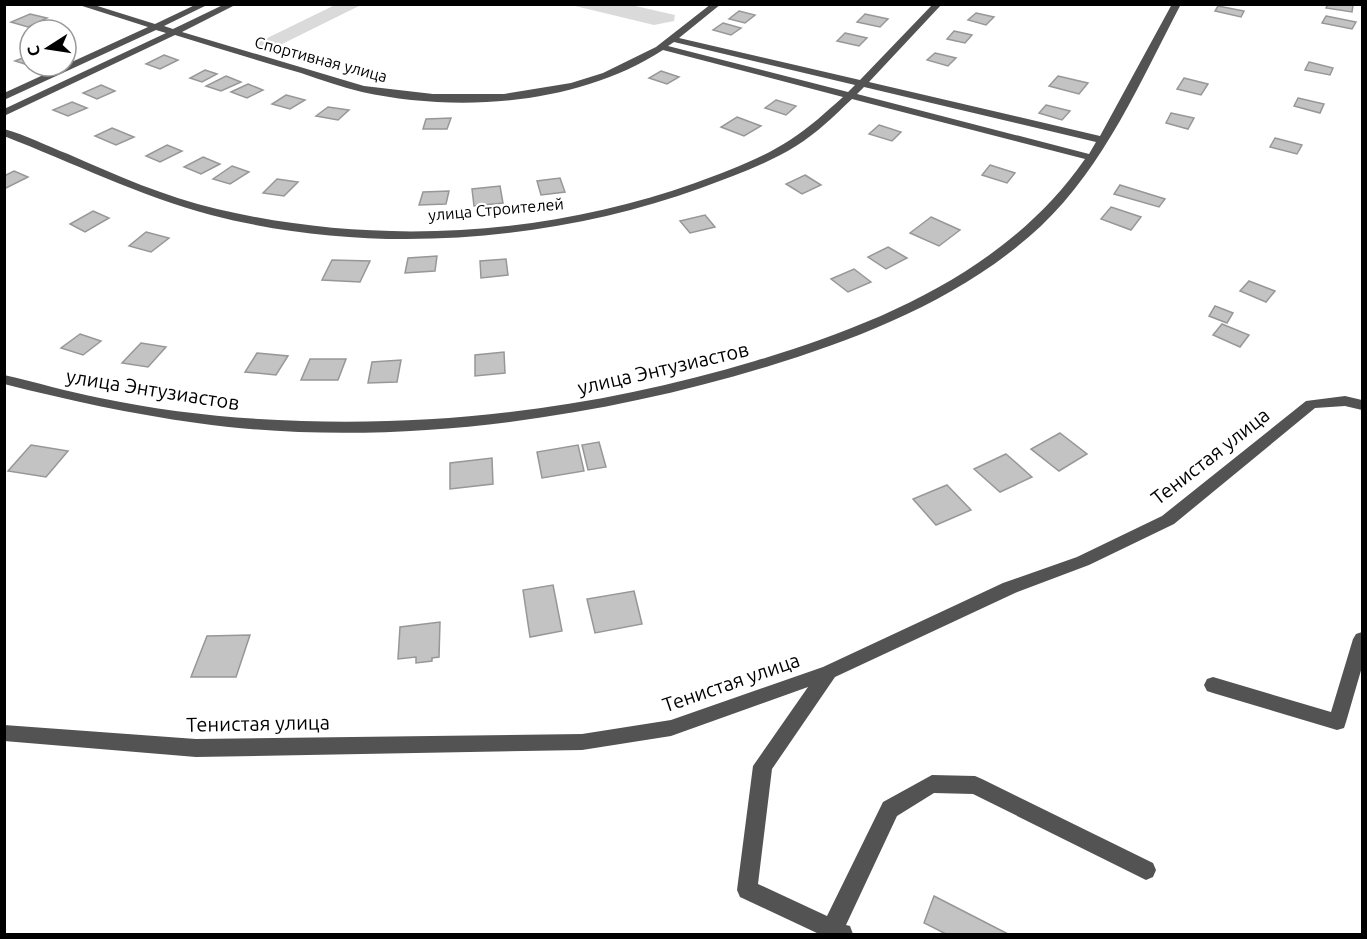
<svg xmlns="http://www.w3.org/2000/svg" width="1367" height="939" viewBox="0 0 1367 939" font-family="Ubuntu,sans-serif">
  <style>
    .green { fill: #dadada }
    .building { fill: #c3c3c3; stroke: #979797; stroke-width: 1.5 }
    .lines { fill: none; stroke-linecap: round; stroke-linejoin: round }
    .minor { fill: #535353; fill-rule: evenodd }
    .labels { text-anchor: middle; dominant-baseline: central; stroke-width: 4.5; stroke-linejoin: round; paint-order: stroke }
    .far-street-label { font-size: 16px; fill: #000; stroke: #fff }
    .street-label { font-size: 20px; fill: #000; stroke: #fff }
  </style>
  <rect width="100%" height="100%" fill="#fff"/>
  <g class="green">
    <polygon points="337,4 361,5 272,49 265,49 255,44"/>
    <polygon points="571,5 631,5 675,15 674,21 654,25"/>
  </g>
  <g class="building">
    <polygon points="1328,4 1351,4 1353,5 1352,12 1326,8"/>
    <polygon points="1218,6 1244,11 1241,17 1215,11"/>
    <polygon points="739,11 755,15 745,23 729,19"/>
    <polygon points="976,13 994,17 986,25 968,20"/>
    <polygon points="30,14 47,18 28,27 11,22"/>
    <polygon points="865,14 888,19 880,27 857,22"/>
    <polygon points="1326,16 1356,22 1352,29 1322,23"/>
    <polygon points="723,23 741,28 731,35 713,30"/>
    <polygon points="954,31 972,35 965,43 947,39"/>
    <polygon points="845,33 867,38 859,46 837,41"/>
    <polygon points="935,53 956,58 948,66 927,60"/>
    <polygon points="30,55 30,65 28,65 15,61"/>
    <polygon points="164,55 178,60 160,69 146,64"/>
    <polygon points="1309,62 1333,68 1330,75 1305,70"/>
    <polygon points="205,70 217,74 202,82 190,78"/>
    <polygon points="661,71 679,77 667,84 649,78"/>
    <polygon points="226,76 241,82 221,91 206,86"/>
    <polygon points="1058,76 1088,83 1079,94 1049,86"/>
    <polygon points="1184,78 1208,84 1201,95 1177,89"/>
    <polygon points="248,84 263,90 247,98 231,92"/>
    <polygon points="101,85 115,91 97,99 83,93"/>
    <polygon points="286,95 305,100 290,109 272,104"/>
    <polygon points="1298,98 1324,104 1320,113 1294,106"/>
    <polygon points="776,100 796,106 786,115 765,108"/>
    <polygon points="72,102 87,108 68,116 53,110"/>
    <polygon points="1046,105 1070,111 1062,120 1039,113"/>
    <polygon points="328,107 349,110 338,120 316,116"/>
    <polygon points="1171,113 1194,118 1188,129 1166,123"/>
    <polygon points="737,117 761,126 744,136 721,127"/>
    <polygon points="451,118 447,129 423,129 426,119"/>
    <polygon points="879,125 901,132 892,141 869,134"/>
    <polygon points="112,128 134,137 116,145 95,136"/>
    <polygon points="1275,138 1302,145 1297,154 1270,147"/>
    <polygon points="167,145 182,151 160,162 146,156"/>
    <polygon points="203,157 220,164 201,174 184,167"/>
    <polygon points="990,165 1015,173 1007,183 982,175"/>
    <polygon points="232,166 249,172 230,184 213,179"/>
    <polygon points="14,171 28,177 4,189 4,176"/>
    <polygon points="805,175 821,185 802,194 786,184"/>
    <polygon points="560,178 565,192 541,195 537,181"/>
    <polygon points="277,179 298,182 284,196 263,193"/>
    <polygon points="1120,185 1165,199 1159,207 1114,194"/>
    <polygon points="500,186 503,203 474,206 472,189"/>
    <polygon points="449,191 446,204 419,205 423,192"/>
    <polygon points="1111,207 1141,217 1131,230 1101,219"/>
    <polygon points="93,211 109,218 85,232 70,224"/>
    <polygon points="705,215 715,227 690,233 680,221"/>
    <polygon points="931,217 960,230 939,246 910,233"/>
    <polygon points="146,232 169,238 151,252 129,246"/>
    <polygon points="888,247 907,258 886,269 868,257"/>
    <polygon points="437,256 435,271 405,273 408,258"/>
    <polygon points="506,259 508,275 481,278 480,261"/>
    <polygon points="332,260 370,261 360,282 322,280"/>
    <polygon points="854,269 871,282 848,292 831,279"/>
    <polygon points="1249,281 1275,291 1266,302 1240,291"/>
    <polygon points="1215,306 1233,313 1227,323 1209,316"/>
    <polygon points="1222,324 1249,335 1240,347 1213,335"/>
    <polygon points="80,334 101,341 83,355 61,348"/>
    <polygon points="141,343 166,347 148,367 122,363"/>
    <polygon points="504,352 505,373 475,376 475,355"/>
    <polygon points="257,353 288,356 276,375 245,372"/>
    <polygon points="310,359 346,359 338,380 301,380"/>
    <polygon points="401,360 397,382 368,383 372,362"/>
    <polygon points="1060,433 1087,454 1059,471 1031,449"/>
    <polygon points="599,442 606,467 588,470 582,445"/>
    <polygon points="31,445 68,451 46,477 8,471"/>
    <polygon points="578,445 584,471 542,478 537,452"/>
    <polygon points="1006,454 1032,477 1000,492 974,469"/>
    <polygon points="492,458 493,484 450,489 450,463"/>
    <polygon points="947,485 971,510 936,525 913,499"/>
    <polygon points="553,585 562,631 530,637 523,590"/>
    <polygon points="634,591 642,624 595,633 587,599"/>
    <polygon points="440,622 439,657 432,658 432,661 416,663 416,657 398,659 400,627"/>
    <polygon points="250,635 236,677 191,677 207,636"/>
    <polygon points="934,896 1008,934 946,934 924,923"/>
  </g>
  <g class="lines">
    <g class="minor">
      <path d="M76,4H91L155,24L197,4H209L164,26L173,29L225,4H237L182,32L364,86L433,94H504L571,83L603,73L656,47L711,4H721L679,38L860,80L933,4H942L869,82L1100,136L1172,4H1181C1140,82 1105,165 1041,226C965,297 864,337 766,367C588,421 382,449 197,423C131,414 68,400 4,384V375C36,382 68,392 100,398C166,412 235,419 302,421C455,426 609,405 755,361C879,324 1008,270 1085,159L852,99C834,116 817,133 796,146C767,164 734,176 701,188C548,243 370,256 211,215C140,196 73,163 4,136V129C26,135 47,146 68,154C116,175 165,197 217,209C373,246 544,237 695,183C728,171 761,159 790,140C809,128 826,112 843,97L663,50C578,105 459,113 362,92C342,87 321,80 301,73C259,61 217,48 175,35L4,116V109L166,33L156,30L4,100V93L148,27ZM674,42L855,85L848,92L668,46ZM864,87L1096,142L1089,154L857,94Z"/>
      <polygon points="1345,396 1362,400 1362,410 1345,406 1315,408 1174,524 1089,565 1015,593 835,677 772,769 758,884 827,916 883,802 932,775 975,776 982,779 1153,863 1156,870 1153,877 1146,880 973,794 934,793 897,816 846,925 850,926 853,934 819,934 740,897 737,890 753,766 808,687 671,736 582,750 196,757 4,741 4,725 196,739 582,734 671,720 823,667 1003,583 1077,557 1162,516 1306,401"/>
      <polygon points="1362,632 1362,667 1346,722 1344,728 1337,730 1213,693 1207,691 1204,685 1207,679 1213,677 1331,712 1353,639 1356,634"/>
    </g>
  </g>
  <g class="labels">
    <g class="far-street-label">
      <text transform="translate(321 59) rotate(15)">Спортивная улица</text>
      <text transform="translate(496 209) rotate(-5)">улица Строителей</text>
    </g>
    <g class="street-label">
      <text transform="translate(663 368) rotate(-13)">улица Энтузиастов</text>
      <text transform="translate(153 389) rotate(9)">улица Энтузиастов</text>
      <text transform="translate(1210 456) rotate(-38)">Тенистая улица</text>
      <text transform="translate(731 682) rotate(-19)">Тенистая улица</text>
      <text transform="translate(258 723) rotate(-1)">Тенистая улица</text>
    </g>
  </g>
  <rect width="1367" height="939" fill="none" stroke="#000000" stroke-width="12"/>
  <g transform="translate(48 48) rotate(258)"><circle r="28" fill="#ffffff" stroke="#999999" stroke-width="1.5"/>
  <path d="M0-4.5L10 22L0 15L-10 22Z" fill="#000000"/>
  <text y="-9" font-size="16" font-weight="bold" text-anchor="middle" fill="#000000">С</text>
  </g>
</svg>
